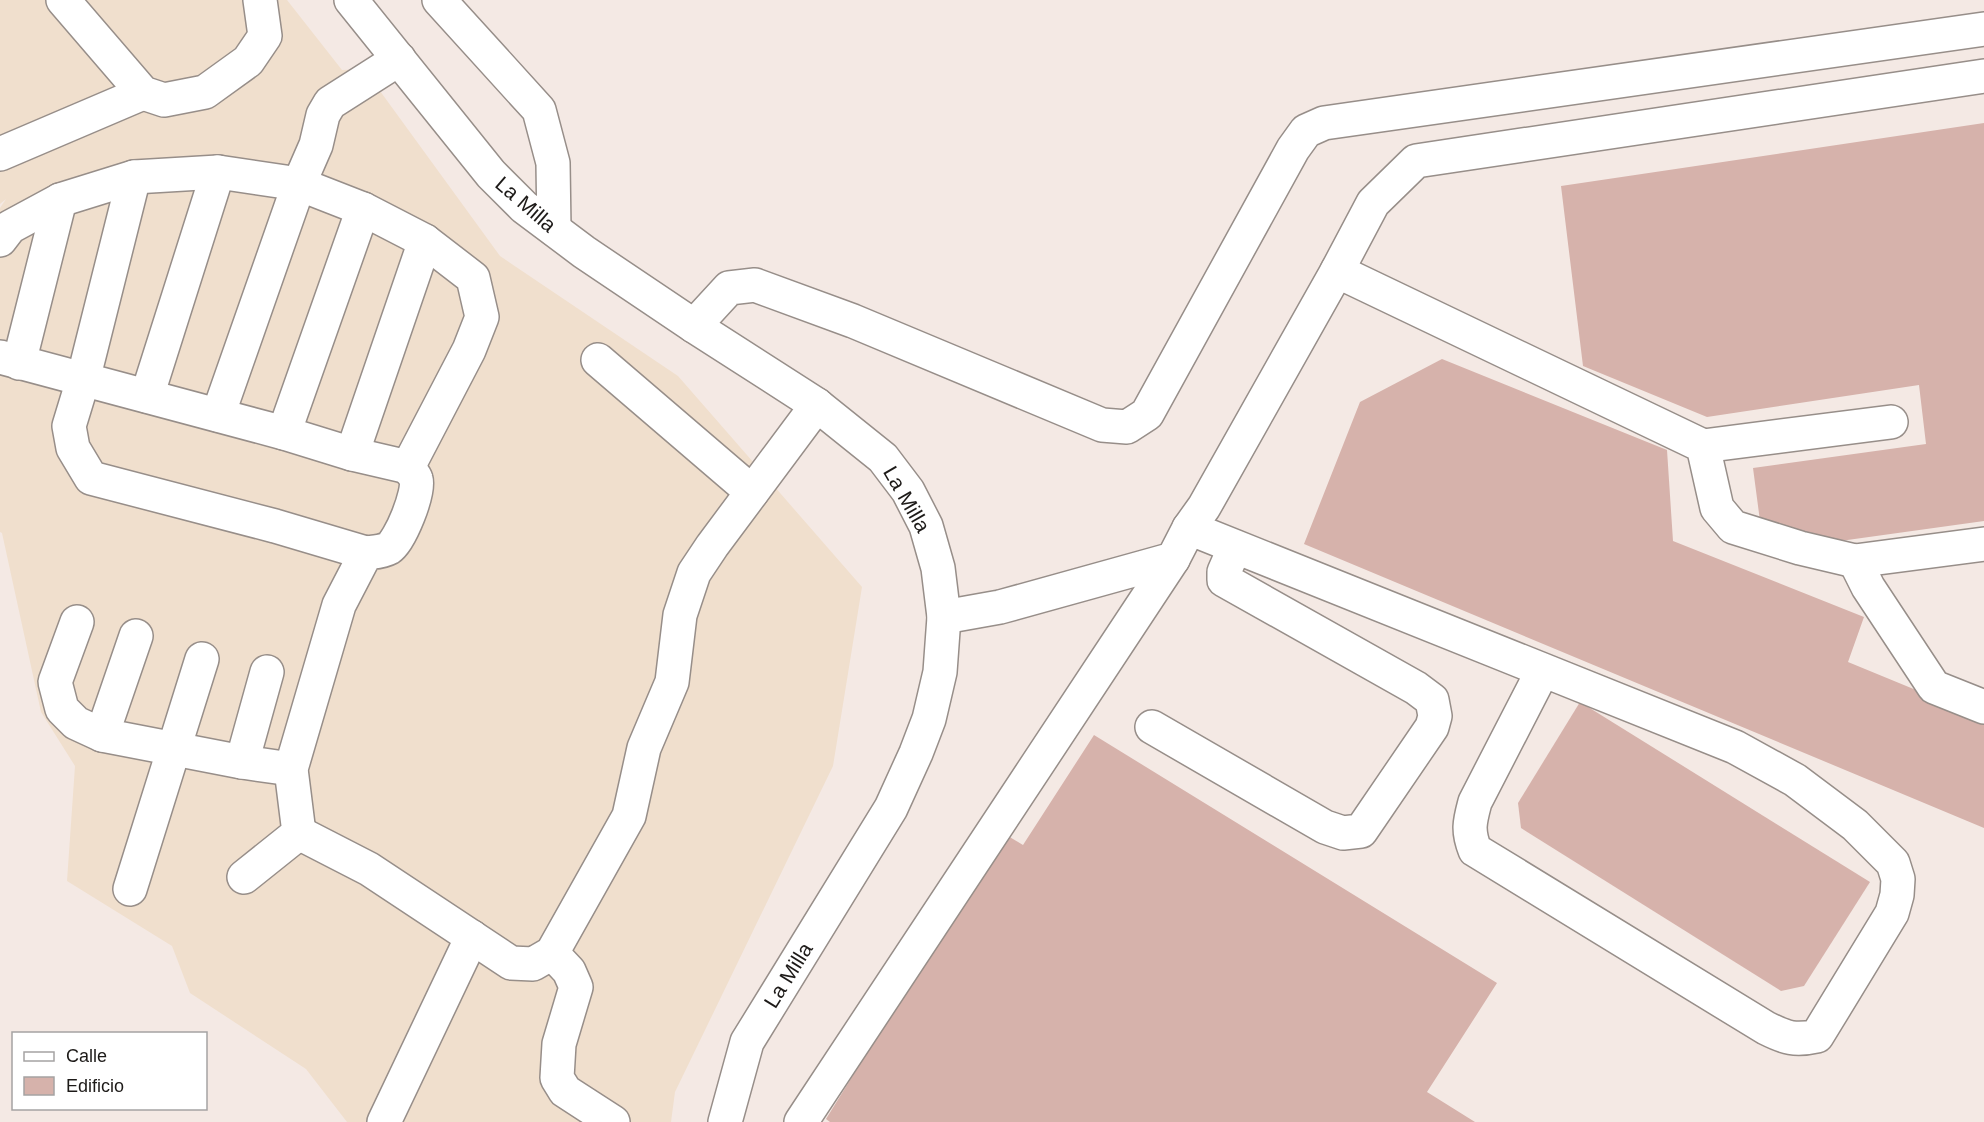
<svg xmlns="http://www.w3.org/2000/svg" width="1984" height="1122" viewBox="0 0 1984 1122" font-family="Arial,sans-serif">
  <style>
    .industrial { fill: #f0dfcd }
    .building { fill: #d6b2ab }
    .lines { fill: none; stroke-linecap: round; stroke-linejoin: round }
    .minor-casing { stroke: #978e89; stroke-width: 36 }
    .minor { stroke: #fff; stroke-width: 33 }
    .labels { text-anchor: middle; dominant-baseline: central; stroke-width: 5; stroke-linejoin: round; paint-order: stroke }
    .street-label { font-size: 21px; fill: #1d1a18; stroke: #fff }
  </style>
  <rect width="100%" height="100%" fill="#f4e9e4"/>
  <polygon class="industrial" points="0,0 287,0 342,70 364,69 500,256 678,376 862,587 833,766 675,1092 671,1122 347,1122 306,1069 190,993 172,946 67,881 75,766 41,712 2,533 0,532 0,208 6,199 0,204"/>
  <g class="building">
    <polygon points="1984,123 1984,521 1833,542 1760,521 1753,468 1926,444 1919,385 1707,417 1583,366 1561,186"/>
    <polygon points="1442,359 1667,450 1673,541 1864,617 1848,662 1984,718 1984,828 1304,544 1360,402"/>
    <polygon points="1580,702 1870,882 1804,986 1781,991 1521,828 1518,803"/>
    <polygon points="1094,735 1497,983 1427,1092 1475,1122 830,1122 826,1119 1003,833 1023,845"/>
  </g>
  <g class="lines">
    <defs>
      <g id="minor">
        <polyline points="63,0 143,93 164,100 205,92 248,61 265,36 260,0"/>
        <polyline points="351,0 491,174 524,207 584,252 694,326 817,405 883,458 908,491 926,526 938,568 944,617 940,672 929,719 916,753 891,808 747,1042 725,1122"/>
        <polyline points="439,0 539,110 553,163 554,229"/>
        <polyline points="0,154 143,93"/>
        <polyline points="134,177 83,380 69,426 73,448 91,478 275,526 366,553"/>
        <polyline points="0,240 10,227 60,200 134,177 218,172 299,184 363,209 425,241 473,278 482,317 469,350 408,467 352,454 284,433 0,357"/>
        <polyline points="1337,271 1703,446 1717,508 1733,527 1800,548 1855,561 1984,544"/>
        <polyline points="694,326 729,288 755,285 853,321 1102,425 1127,427 1147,414 1293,149 1306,131 1324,123 1984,29"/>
        <polyline points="598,360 752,492"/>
        <polyline points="19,363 60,200"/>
        <polyline points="147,396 218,172"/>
        <polyline points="218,415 299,184 316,145 323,115 330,103 399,59"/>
        <polyline points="284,433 363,209"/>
        <polyline points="1703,446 1891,422"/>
        <polyline points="352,454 425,241"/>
        <path d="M1189,528L1735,747L1795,780L1855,825L1893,863L1898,879L1897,895L1892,913L1817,1036C1795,1041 1786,1038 1766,1028L1475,850C1467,830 1470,821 1475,802L1543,670"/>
        <polyline points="1855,561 1868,587 1934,687 1984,707"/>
        <polyline points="944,617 1000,607 1173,559 1189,528 1204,507 1337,271 1373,203 1416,161 1984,76"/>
        <polyline points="77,622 55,682 62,709 76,723 102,735"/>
        <polyline points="136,636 102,735 242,762 291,769"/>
        <polyline points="1152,727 1325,827 1343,833 1361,831 1432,727 1435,716 1432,700 1416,688 1224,580 1224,572 1235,547"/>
        <polyline points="242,762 267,672"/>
        <polyline points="299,833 369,869 511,963 533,964 552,953 629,816 644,748 672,682 680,615 694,573 712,546 817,405"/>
        <path d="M244,877L299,833L291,769L339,605L366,553C373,552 382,552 389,548C400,541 420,492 416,479C415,475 410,471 408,467"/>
        <polyline points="130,889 202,659"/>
        <polyline points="552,953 569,971 576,987 559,1044 557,1078 565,1091 613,1122"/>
        <polyline points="384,1122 472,937"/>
        <polyline points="801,1122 1173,559"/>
      </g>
    </defs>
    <use href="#minor" class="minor-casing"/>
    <use href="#minor" class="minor"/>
  </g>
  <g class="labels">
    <g class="street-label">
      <text transform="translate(526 204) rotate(41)">La Milla</text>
      <text transform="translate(907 499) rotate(60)">La Milla</text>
      <text transform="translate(788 975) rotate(-58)">La Milla</text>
    </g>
  </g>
  <rect x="12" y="1032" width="195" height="78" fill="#ffffff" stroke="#a5a3a3" stroke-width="1.5"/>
  <rect x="24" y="1052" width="30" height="9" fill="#ffffff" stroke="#a5a3a3" stroke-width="1.5"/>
  <text x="66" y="1062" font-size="18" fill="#1d1a18">Calle</text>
  <rect x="24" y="1077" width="30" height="18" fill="#d6b2ab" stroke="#a5a3a3" stroke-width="1.5"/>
  <text x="66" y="1092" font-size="18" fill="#1d1a18">Edificio</text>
</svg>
